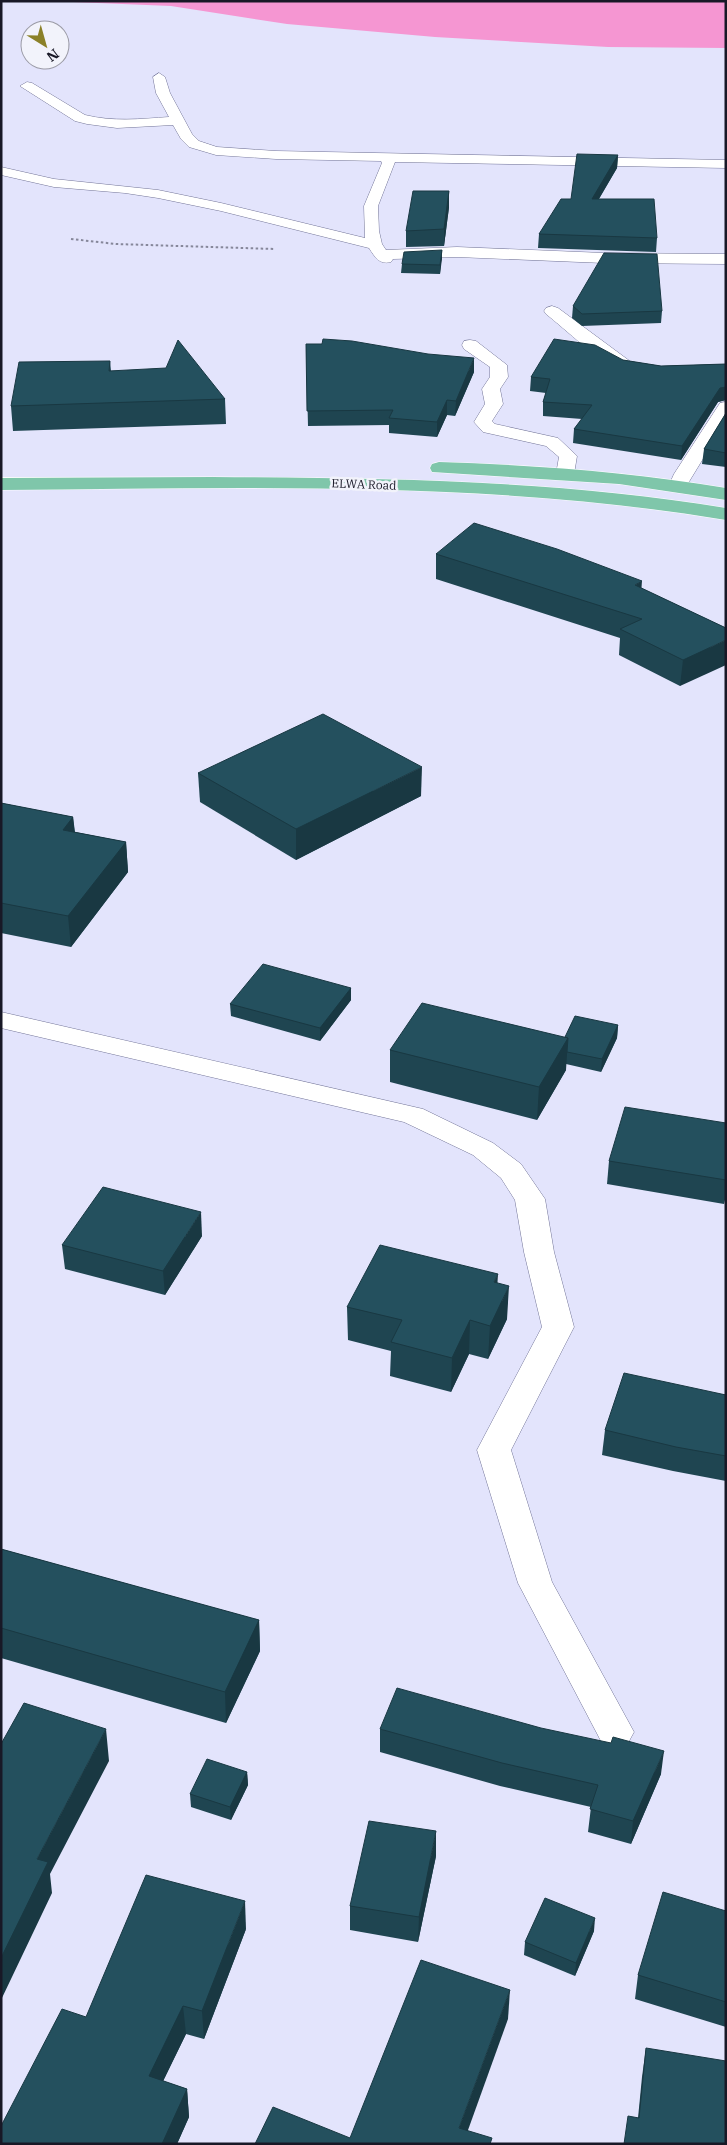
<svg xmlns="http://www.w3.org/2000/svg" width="727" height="2145" viewBox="0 0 727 2145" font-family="'IBM Plex Serif',serif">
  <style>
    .water { fill: #f596d2 }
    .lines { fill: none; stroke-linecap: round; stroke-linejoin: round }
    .minor-casing { stroke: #737598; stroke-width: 1 }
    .major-casing { stroke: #fff; stroke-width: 1 }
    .path { stroke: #86879a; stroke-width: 2; stroke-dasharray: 2.5 2.5; stroke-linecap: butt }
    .minor { fill: #fff; fill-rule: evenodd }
    .major { fill: #7fc6aa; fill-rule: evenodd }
    .wall { fill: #1f4551 }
    .shaded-wall { fill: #193842 }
    .building { fill: #24505e; stroke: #193842 }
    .labels { text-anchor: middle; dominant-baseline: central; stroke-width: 5; stroke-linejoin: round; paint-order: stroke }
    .far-street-label { font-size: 12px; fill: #181826; stroke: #f2f3fb }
  </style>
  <rect width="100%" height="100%" fill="#e3e4fc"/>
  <polygon class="water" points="49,1 726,1 726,48 608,47 435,37 287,24 171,6"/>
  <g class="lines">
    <defs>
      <g id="minor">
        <path d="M159,73L165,77L170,93L192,134L199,141L217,147L276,151L726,160V168L395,162L378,206L379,231L382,244L386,250L457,247L604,253L726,254V264L604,263L457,257L393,259L391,262C379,265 375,257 369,248L221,211L158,198L125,193L54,187L1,175V167L54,179L158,190L221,203L365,238L364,206L382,163L381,161L276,159L216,155L189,147L181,139L173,125L117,128L87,124L75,121L20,86L27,82L32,83L85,115C113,122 141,119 169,117L156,93L153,77Z"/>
        <path d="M552,306L558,308L631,362L634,366L631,370C627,371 624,371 619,370C600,362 565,329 546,314L544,311L546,308Z"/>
        <polygon points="470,340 476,341 507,365 508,377 500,389 503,404 492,421 495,424 558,438 577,456 574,474 572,478 565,480 558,478 556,474 559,457 546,446 483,432 474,422 485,404 482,389 490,377 490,367 464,349 462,345 464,341"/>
        <polygon points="726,402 726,421 687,485 685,489 678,491 671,489 669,485 674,474 720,403"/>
        <polygon points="1,1012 423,1109 493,1143 521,1164 545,1199 554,1252 574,1327 511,1450 552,1582 634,1732 628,1743 615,1747 602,1743 518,1583 477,1450 542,1327 524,1252 515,1200 501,1178 473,1155 404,1122 1,1028"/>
      </g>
      <g id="major">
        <path d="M439,462C535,465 631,472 726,488V500L619,484L432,472L430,468L432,464Z"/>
        <path d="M213,477C384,478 556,480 726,508V520C487,480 242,488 1,490V478Z"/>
      </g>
    </defs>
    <use href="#minor" class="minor-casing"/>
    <use href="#major" class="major-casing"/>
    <polyline class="path" points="71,239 116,244 275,249"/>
    <use href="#minor" class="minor"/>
    <use href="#major" class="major"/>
  </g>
  <g class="wall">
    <polygon points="618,155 617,168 599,199 657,238 656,252 538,248 539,234 571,199"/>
    <polygon points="449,191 449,207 444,246 406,247 406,231"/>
    <polygon points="442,250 440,274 401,273 402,264"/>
    <polygon points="573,306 662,311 661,323 582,326 572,318"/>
    <polygon points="306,344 474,372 455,416 447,415 437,437 389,433 389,425 308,426"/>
    <polygon points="623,360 661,366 726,364 726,400 718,402 681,460 573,443 574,429 582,419 543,416 543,402 546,393 530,391 531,377"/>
    <polygon points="110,361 111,371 225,399 226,424 13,431 11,406"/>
    <polygon points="726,413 726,467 702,464 704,449"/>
    <polygon points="436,554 641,588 726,628 680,686 619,655 620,638 436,579"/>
    <polygon points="198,773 421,796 296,860 200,802"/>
    <polygon points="1,803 73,817 75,832 126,842 128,872 71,947 1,933"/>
    <polygon points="351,988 351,1000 320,1041 231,1016 230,1004"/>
    <polygon points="618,1025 617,1038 601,1072 566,1064 566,1070 537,1120 390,1082 390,1050 565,1037"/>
    <polygon points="726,1123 726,1196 724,1204 607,1184 609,1161"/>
    <polygon points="202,1236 165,1295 65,1269 62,1245"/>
    <polygon points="497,1283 507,1319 488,1359 469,1354 451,1392 390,1376 391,1351 348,1340 347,1307"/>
    <polygon points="703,1391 726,1395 726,1481 673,1471 602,1455 605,1430"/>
    <polygon points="1,1549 259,1620 260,1651 226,1723 1,1658"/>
    <polygon points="380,1729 661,1774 631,1844 588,1832 591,1807 500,1786 380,1752"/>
    <polygon points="247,1772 248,1785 231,1820 191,1807 190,1794"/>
    <polygon points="436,1856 418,1942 350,1930 350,1906"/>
    <polygon points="726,1911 726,2027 635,1999 638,1975"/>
    <polygon points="246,1929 204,2039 186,2034 163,2081 187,2089 189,2117 177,2144 1,2144"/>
    <polygon points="594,1931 575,1976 524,1955 525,1942"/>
    <polygon points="646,2048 726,2144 638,2118 642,2077"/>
  </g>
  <g class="shaded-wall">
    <polygon points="618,155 617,168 591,212 592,199"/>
    <polygon points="449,191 449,207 444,246 444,229"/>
    <polygon points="442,250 442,259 440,274 440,265"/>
    <polygon points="474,358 474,372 455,416 456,401"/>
    <polygon points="726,387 726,400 718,402 681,460 682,446 720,388"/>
    <polygon points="447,400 447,415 437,437 437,422"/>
    <polygon points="642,581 640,606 635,585"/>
    <polygon points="726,640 726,665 680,686 683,660"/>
    <polygon points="422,767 421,796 296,860 296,829"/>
    <polygon points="73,817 76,847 63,830"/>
    <polygon points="126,842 128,872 71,947 68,916"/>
    <polygon points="351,988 351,1000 320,1041 320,1028"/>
    <polygon points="618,1025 617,1038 601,1072 602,1059"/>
    <polygon points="568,1038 566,1070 537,1120 539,1087"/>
    <polygon points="201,1212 202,1236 165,1295 163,1271"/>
    <polygon points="498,1274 496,1307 494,1282"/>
    <polygon points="509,1286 507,1319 488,1359 490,1326"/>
    <polygon points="470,1320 469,1354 451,1392 452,1358"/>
    <polygon points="259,1620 260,1651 226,1723 225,1692"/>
    <polygon points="106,1729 109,1761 50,1874 52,1893 1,2000 1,1958 37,1859"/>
    <polygon points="664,1751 661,1774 631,1844 633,1821"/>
    <polygon points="247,1772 248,1785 231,1820 230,1807"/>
    <polygon points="436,1831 436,1856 418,1942 419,1917"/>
    <polygon points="245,1901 246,1929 204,2039 202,2011"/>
    <polygon points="595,1918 594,1931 575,1976 576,1963"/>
    <polygon points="510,1990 508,2019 463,2144 459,2128"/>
    <polygon points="183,2006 186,2034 152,2104 149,2076"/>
    <polygon points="187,2089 189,2117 177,2144 162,2144"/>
  </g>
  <g class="building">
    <polygon points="577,154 618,155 592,199 654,199 657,238 539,234 561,199 571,199"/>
    <polygon points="413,191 449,191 444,229 406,231"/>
    <polygon points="442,250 440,265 402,264 404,252"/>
    <polygon points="604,253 657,254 662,311 582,314 573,306"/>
    <polygon points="323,339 352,341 428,354 474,358 456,401 447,400 437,422 389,418 393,410 307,411 306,344 322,344"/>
    <polygon points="554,339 595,345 623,360 661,366 726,364 726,387 720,388 682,446 574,429 592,405 543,402 550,379 531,377"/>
    <polygon points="178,340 225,399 11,406 19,362 110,361 109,371 166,368"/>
    <polygon points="726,413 726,453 704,449"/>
    <polygon points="474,523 557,549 642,581 635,585 726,628 726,640 683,660 620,629 642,619 436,554"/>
    <polygon points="323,714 422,767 296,829 198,773"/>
    <polygon points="1,803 73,817 63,830 126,842 68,916 1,903"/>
    <polygon points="263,964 351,988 320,1028 230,1004"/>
    <polygon points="422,1003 568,1038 539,1087 390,1050"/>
    <polygon points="575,1016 618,1025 602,1059 567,1052 568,1038 565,1037"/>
    <polygon points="625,1107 726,1123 726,1180 609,1161"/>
    <polygon points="103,1187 201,1212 163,1271 62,1245"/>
    <polygon points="380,1245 498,1274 494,1282 509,1286 490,1326 470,1320 452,1358 391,1342 402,1320 347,1307"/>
    <polygon points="624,1373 726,1395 726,1456 676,1447 605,1430"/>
    <polygon points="1,1549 259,1620 225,1692 1,1628"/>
    <polygon points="397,1688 541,1728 611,1743 613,1737 664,1751 633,1821 590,1809 598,1785 502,1763 380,1729"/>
    <polygon points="24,1703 106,1729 37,1859 48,1862 1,1958 1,1744"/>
    <polygon points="207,1759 247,1772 230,1807 190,1794"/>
    <polygon points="369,1821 436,1831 419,1917 350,1906"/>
    <polygon points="146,1875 245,1901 202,2011 183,2006 149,2076 187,2089 162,2144 1,2144 1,2126 62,2009 86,2017"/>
    <polygon points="663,1892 726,1911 726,2002 638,1975"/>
    <polygon points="545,1898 595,1918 576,1963 525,1942"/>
    <polygon points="421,1960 510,1990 459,2128 492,2138 490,2144 255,2144 273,2107 350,2138"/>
    <polygon points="646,2048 726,2061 726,2144 624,2144 628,2116 639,2118"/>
  </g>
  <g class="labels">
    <g class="far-street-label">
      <text transform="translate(364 484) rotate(2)">ELWA Road</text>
    </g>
  </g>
  <rect width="727" height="2145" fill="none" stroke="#181826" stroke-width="5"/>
  <g transform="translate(45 45) rotate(143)"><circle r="24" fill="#f2f3fb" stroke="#9b9ba6"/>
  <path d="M0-4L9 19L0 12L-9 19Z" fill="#8b8128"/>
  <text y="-8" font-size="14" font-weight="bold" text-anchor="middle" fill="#181826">N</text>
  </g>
</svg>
